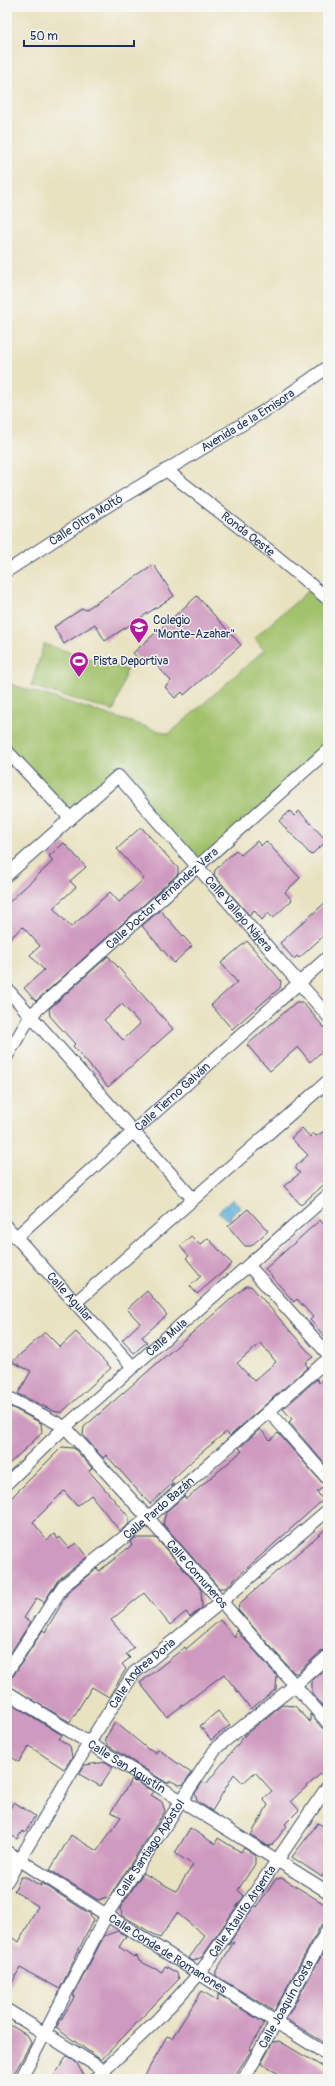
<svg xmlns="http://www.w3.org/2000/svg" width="335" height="2086" viewBox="0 0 335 2086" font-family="Pangolin,sans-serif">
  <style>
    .green { fill: #a1c16a; stroke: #5e7864 }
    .water { fill: #59acd5; stroke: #3a6e9a }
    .building { fill: #cf9abf; fill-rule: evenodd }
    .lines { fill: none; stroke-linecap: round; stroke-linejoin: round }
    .minor-casing { stroke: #3a4a6d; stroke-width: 14 }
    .minor { stroke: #fff; stroke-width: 12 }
    .labels { text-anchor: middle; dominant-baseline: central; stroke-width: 3; stroke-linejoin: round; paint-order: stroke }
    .street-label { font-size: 12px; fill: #1b2f5e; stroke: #f6f6f2 }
    .poi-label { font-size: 12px; fill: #1b2f5e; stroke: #f6f6f2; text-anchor: start }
  </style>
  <rect width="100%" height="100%" fill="#f6f6f2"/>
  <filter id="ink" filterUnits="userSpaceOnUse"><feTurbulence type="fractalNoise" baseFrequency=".025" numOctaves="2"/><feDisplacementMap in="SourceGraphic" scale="8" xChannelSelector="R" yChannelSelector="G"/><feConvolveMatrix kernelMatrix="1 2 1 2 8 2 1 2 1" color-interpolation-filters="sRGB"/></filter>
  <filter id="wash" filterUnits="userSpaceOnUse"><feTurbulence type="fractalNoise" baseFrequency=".012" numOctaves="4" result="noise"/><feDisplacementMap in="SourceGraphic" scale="16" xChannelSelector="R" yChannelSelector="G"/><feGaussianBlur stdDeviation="0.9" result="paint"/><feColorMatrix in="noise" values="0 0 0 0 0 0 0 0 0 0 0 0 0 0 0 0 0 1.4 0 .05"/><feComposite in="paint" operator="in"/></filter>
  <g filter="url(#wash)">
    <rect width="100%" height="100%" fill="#e9e2c1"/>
    <g class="green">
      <polygon points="313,587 328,599 328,750 197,867 118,777 70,818 7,751 7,683 169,734 264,650 254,638"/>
      <polygon points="44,644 127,670 114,711 31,686"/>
    </g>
    <polygon class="water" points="233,1199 241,1207 231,1215 231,1219 226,1219 218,1212"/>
    <g id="blocks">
      <g class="building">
        <polygon points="154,565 174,596 105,641 95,624 64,644 54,627 83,608 85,610"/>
        <polygon points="197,596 241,645 184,695 182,692 175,698 165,687 171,681 151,659 144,665 133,653"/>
        <polygon points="290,811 294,816 299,811 327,841 311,855 279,821"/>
        <polygon points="141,827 178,868 178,874 36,1001 24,988 44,970 30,955 40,946 23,927 7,941 7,904 53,861 49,856 64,843 86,867 70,881 76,887 53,908 71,927 110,892 119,902 144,879 117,849"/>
        <polygon points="257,841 261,846 266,841 300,878 285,892 292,900 273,918 268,913 262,920 254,910 249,915 214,875 215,870 236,850 241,855"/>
        <polygon points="328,900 328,932 299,958 297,956 294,959 280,943"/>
        <polygon points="160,910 192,946 174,963 142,926"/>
        <polygon points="247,941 281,981 280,988 232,1029 211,1005 237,982 221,963"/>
        <path d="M108,956L173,1029L108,1087L73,1046L75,1044L50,1016L49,1009ZM122,1004L140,1024L123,1040L104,1020Z"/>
        <polygon points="296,1002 302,1002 328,1032 328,1046 310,1062 298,1047 270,1071 247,1045"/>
        <polygon points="302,1128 310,1137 313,1133 316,1136 328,1129 328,1181 301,1205 284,1186 300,1173 296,1169 296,1166 308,1155 291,1138"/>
        <polygon points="248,1209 268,1231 251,1246 245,1246 228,1226"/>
        <polygon points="320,1220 328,1230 328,1340 310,1320 313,1317 297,1299 294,1302 265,1269"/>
        <polygon points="191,1236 200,1245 208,1238 232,1264 197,1294 190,1286 201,1276 186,1258 189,1256 180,1246"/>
        <path d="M246,1286H251L313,1357L305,1363L308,1367L230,1436L226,1432L195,1458L171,1481L174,1485L172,1487V1484L150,1504L106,1455L103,1458L83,1435L84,1427ZM261,1343L276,1362L254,1381L237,1363Z"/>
        <polygon points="147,1291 167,1315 142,1337 147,1342 134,1353 122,1340 140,1323 127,1309"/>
        <polygon points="45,1332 60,1347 76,1332 111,1368 62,1412 56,1412 18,1394 31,1371 12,1362"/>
        <polygon points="328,1375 328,1468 289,1422 292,1419 283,1409 317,1379 319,1383"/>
        <polygon points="11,1407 41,1423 42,1433 7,1466 7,1414"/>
        <polygon points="260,1429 270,1440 278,1433 325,1486 317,1492 323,1500 225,1588 219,1588 163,1524 166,1512 184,1496 186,1499 242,1451 239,1448"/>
        <polygon points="62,1447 74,1448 92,1468 89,1471 129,1517 129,1524 120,1531 91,1495 77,1506 64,1491 33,1522 47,1540 54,1534 58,1539 60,1537 69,1548 76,1543 87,1557 58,1580 44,1602 37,1598 24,1618 31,1622 7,1658 7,1502"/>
        <polygon points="328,1527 328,1649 323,1650 297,1673 294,1673 238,1610 239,1604"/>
        <polygon points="135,1538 156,1538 201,1589 202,1608 190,1617 186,1612 170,1625 144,1593 111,1620 134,1648 126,1654 130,1658 122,1664 126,1669 109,1697 92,1687 70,1722 7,1685 7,1679 13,1676 43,1630 45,1632 69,1591 97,1568 99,1571 132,1545 130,1542"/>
        <polygon points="220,1620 235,1638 236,1630 277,1676 276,1689 251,1709 224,1674 167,1717 140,1683 185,1647 186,1649"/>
        <polygon points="328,1666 328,1712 312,1693 312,1680"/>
        <polygon points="7,1701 62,1735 59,1739 70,1746 72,1757 64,1769 29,1746 19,1762 7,1754"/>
        <polygon points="282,1705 295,1706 310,1722 310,1714 322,1728 328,1730 328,1767 291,1801 299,1810 285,1824 287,1826 272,1845 268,1846 251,1835 268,1805 263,1799 272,1791 255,1772 243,1783 234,1774 212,1811 197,1801 195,1793 203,1782 206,1784 246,1734"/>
        <polygon points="218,1711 230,1725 211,1740 200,1726"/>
        <polygon points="115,1722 149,1750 150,1749 156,1753 158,1749 191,1773 184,1784 179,1785 171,1781 167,1783 107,1745 105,1739"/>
        <polygon points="106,1762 113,1767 100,1786 79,1774 85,1765"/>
        <polygon points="132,1779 154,1792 151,1795 162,1802 165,1811 110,1896 98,1900 50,1870 71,1835 97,1851 121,1817 111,1812"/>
        <polygon points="14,1802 35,1816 25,1833 22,1831 17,1839 7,1833 7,1813"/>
        <polygon points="318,1823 328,1829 323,1836 328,1841 328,1866 322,1877 292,1857"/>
        <polygon points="190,1828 215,1844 218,1838 241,1852 244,1848 255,1855 255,1864 238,1890 244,1896 202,1957 193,1961 189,1958 205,1936 177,1913 160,1938 123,1916 120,1908 143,1873 176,1891 193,1865 175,1853"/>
        <polygon points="21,1877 26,1877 41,1886 42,1883 90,1914 93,1920 60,1989 20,1968 7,1992 7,1935 19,1942 38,1906 14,1891"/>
        <polygon points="282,1878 326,1905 328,1910 328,1922 321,1925 274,2011 216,1976 216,1971 234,1942 228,1945 255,1905 257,1907 276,1879"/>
        <polygon points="118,1931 126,1936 119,1947 134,1957 137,1956 139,1961 162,1972 165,1966 177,1973 179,1979 101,2060 56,2028 75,1996 73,1996 104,1936"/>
        <polygon points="328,1944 328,2045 286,2019"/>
        <polygon points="202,1991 218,2001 218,1994 264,2023 249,2050 252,2049 233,2079 143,2079 167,2036 172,2038"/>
        <polygon points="7,2023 28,2036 31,2043 11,2079 7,2079"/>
        <polygon points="279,2041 328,2070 328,2079 288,2079 261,2064 273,2042"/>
        <polygon points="67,2056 77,2063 85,2079 52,2079"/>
      </g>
    </g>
  </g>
  <g filter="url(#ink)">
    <use href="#blocks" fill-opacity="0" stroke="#3a4a6d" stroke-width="1"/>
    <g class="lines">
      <defs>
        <g id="minor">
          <path id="s1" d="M166,470L271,552L328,599"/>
          <path id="s2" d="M7,571L99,511L274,405L328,367"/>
          <polyline points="7,751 70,818"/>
          <path id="s3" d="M7,875L118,776L328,1016"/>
          <polyline points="7,989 193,1199"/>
          <path id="s4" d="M7,1056L31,1015L328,750"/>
          <path id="s5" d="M7,1227L133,1367"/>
          <path id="s6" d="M16,1237L328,957"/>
          <polyline points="249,1266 328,1354"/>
          <polyline points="75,1303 328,1081"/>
          <path id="s7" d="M7,1397L65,1427L148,1518L328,1723"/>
          <polyline points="269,1411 328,1479"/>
          <path id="s8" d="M7,1483L65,1427L328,1195"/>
          <path id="s9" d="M7,1672L63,1586L148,1518L328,1359"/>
          <path id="s10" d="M7,1692L328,1892"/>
          <path id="s11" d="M7,1852L328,2055"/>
          <path id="s12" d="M7,1881L89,1743L134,1673L221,1602L328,1510"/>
          <polyline points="7,2010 105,2071"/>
          <path id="s13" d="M21,2079L107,1914L217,1747L294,1686L328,1656"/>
          <path id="s14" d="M95,2079L158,2019L200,1973L328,1786"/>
          <path id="s15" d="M244,2079L328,1929"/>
        </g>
      </defs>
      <use href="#minor" class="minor-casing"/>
      <use href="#minor" class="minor"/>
    </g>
  </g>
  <defs>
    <symbol id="school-pin" viewBox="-11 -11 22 30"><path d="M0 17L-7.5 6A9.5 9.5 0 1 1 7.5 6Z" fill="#b5179e" stroke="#f6f6f2"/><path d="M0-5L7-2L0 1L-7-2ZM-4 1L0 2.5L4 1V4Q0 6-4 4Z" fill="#fff"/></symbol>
    <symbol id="stadium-pin" viewBox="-11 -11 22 30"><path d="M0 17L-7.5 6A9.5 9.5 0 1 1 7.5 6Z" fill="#b5179e" stroke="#f6f6f2"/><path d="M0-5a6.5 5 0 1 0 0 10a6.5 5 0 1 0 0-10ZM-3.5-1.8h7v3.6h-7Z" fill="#fff"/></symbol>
  </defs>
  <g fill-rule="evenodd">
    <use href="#school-pin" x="128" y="616" width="22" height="30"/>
    <use href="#stadium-pin" x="68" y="650" width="22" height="30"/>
  </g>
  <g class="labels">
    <g class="street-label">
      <text stroke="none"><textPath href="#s2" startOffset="284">Avenida de la Emisora</textPath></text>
      <text stroke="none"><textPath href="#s2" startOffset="94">Calle Oltra Moltó</textPath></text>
      <text stroke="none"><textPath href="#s1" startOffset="104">Ronda Oeste</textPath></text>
      <text stroke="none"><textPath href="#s4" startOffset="223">Calle Doctor Fernández Vera</textPath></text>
      <text stroke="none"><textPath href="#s3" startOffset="332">Calle Vallejo Nájera</textPath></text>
      <text stroke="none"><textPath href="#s6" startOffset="210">Calle Tierno Galván</textPath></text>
      <text stroke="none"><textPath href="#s5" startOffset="94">Calle Aguilar</textPath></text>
      <text stroke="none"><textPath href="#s8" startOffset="216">Calle Mula</textPath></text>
      <text stroke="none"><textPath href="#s9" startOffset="226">Calle Pardo Bazán</textPath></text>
      <text stroke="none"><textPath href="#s7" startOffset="263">Calle Comuneros</textPath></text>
      <text stroke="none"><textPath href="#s12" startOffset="249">Calle Andrea Doria</textPath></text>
      <text stroke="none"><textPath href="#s10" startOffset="141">Calle San Agustín</textPath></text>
      <text stroke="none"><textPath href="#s13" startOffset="265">Calle Santiago Apóstol</textPath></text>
      <text stroke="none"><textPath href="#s14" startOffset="224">Calle Ataulfo Argenta</textPath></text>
      <text stroke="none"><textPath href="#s11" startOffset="190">Calle Conde de Romanones</textPath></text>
      <text stroke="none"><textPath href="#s15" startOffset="86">Calle Joaquín Costa</textPath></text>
    </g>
    <g class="poi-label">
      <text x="153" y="620">Colegio<tspan x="153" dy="14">"Monte-Azahar"</tspan></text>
      <text x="93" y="661">Pista Deportiva</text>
    </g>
  </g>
  <rect width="335" height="2086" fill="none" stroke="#f6f6f2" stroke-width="24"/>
  <path d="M24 40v6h110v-6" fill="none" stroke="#1b2f5e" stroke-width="2"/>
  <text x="30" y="40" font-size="12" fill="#1b2f5e" stroke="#f6f6f2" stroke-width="3" paint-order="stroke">50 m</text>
</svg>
